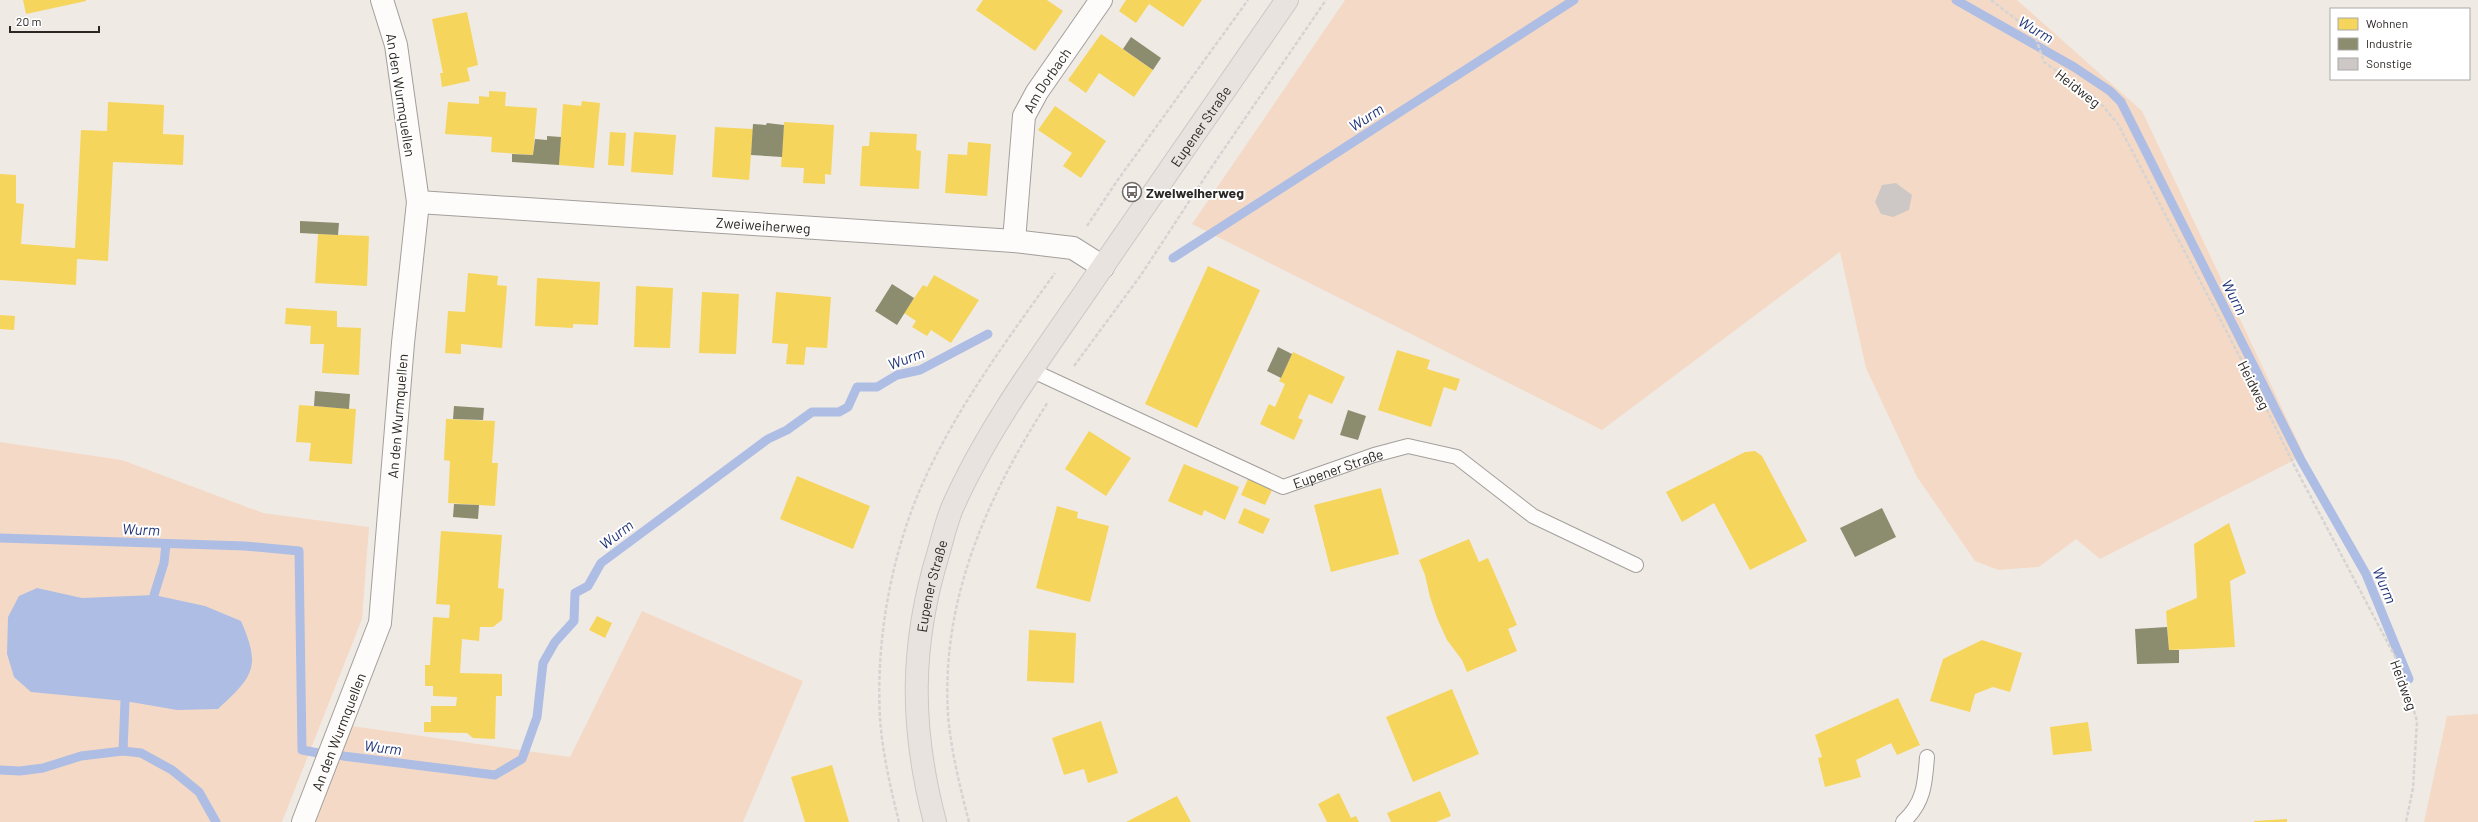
<svg xmlns="http://www.w3.org/2000/svg" width="2478" height="822" viewBox="0 0 2478 822" font-family="Barlow,sans-serif">
  <style>
    .green { fill: #f4dac6 }
    .water { fill: #aebde4 }
    .homes { fill: #f6d55c }
    .industry { fill: #8c8c6e }
    .lines { fill: none; stroke-linecap: round; stroke-linejoin: round }
    .stream { stroke: #aebde4; stroke-width: 9 }
    .building { fill: #cdc8c5 }
    .service-casing { stroke: #a39f9b; stroke-width: 16 }
    .minor-casing { stroke: #a39f9b; stroke-width: 24 }
    .primary-casing { stroke: #cbc8c5; stroke-width: 24 }
    .path { stroke: #d6d4d2; stroke-width: 2.5; stroke-dasharray: 4 2; stroke-linecap: butt }
    .service { stroke: #fdfcfb; stroke-width: 14 }
    .minor { stroke: #fdfcfb; stroke-width: 22 }
    .primary { stroke: #e8e3de; stroke-width: 22 }
    .labels { text-anchor: middle; dominant-baseline: central; stroke-width: 4; stroke-linejoin: round; paint-order: stroke }
    .street-label { font-size: 14px; fill: #2b2724; stroke: #fff }
    .poi-label { font-size: 14px; font-weight: bold; fill: #2b2724; stroke: #fff; text-anchor: start }
    .water-label { font-size: 15px; font-style: italic; fill: #203478; stroke: #fff }
  </style>
  <rect width="100%" height="100%" fill="#f0eae5"/>
  <g class="green">
    <polygon points="1345,0 2017,0 2142,111 2304,455 2100,559 2076,539 2039,567 1998,570 1975,561 1917,477 1866,368 1840,252 1602,430 1192,224"/>
    <polygon points="0,442 122,460 263,513 369,527 362,619 282,822 0,822"/>
    <polygon points="642,611 803,681 743,822 316,822 352,726 570,757"/>
    <polygon points="2478,714 2478,822 2424,822 2447,716"/>
  </g>
  <path class="water" d="M37,588L82,598L154,595L205,606L241,621C261,667 254,676 218,709L177,710L125,701L31,692L14,677L7,654L8,617L19,596Z"/>
  <g class="homes">
    <polygon points="23,0 86,0 86,1 26,14"/>
    <polygon points="983,0 1047,0 1063,11 1035,51 976,10"/>
    <polygon points="1126,0 1202,0 1183,27 1149,4 1136,23 1119,11"/>
    <polygon points="467,12 478,65 467,68 470,81 442,87 440,73 443,73 432,19"/>
    <polygon points="1101,34 1153,70 1134,97 1099,73 1086,93 1068,80"/>
    <polygon points="489,91 506,92 505,106 537,108 533,155 491,152 492,137 445,134 448,102 479,104 479,96 489,97"/>
    <polygon points="582,101 600,103 594,168 559,165 563,104 581,106"/>
    <polygon points="108,102 164,105 163,134 184,135 183,165 113,162 108,261 77,259 76,285 0,280 0,174 16,175 16,203 24,204 21,244 75,248 81,130 107,131"/>
    <polygon points="1055,106 1106,141 1081,178 1063,166 1072,153 1038,130"/>
    <polygon points="784,122 834,125 831,175 825,174 825,184 803,183 804,168 781,167"/>
    <polygon points="715,127 753,129 749,180 712,177"/>
    <polygon points="610,132 626,133 624,166 608,165"/>
    <polygon points="634,132 676,135 673,175 631,172"/>
    <polygon points="870,132 917,134 916,150 921,151 919,189 860,186 862,146 869,146"/>
    <polygon points="968,142 991,144 987,196 945,193 948,154 967,155"/>
    <polygon points="318,234 369,236 367,286 315,283"/>
    <polygon points="1208,266 1260,290 1197,428 1145,404"/>
    <polygon points="468,273 498,276 497,285 507,286 502,348 461,344 461,354 445,353 448,311 465,312"/>
    <polygon points="934,275 979,300 951,343 931,330 927,336 912,327 916,321 904,313 923,285 927,287"/>
    <polygon points="537,278 600,282 598,325 573,324 573,328 535,326"/>
    <polygon points="636,286 673,288 670,348 634,347"/>
    <polygon points="702,292 739,294 736,354 699,353"/>
    <polygon points="776,292 831,297 827,348 806,347 804,365 786,364 788,344 772,343"/>
    <polygon points="286,308 337,311 337,327 361,328 359,375 322,373 324,344 310,344 311,326 285,324"/>
    <polygon points="0,315 15,316 14,330 0,329"/>
    <polygon points="1397,350 1430,360 1427,369 1460,379 1456,391 1444,387 1431,427 1378,410"/>
    <polygon points="1293,352 1345,377 1332,404 1309,394 1298,418 1303,420 1294,440 1260,424 1269,404 1275,407 1285,384 1279,381"/>
    <polygon points="299,405 356,409 352,464 309,461 311,443 296,442"/>
    <polygon points="446,419 495,421 492,463 498,463 495,506 448,503 450,461 444,460"/>
    <polygon points="1089,431 1131,458 1106,496 1065,469"/>
    <polygon points="1755,451 1762,456 1807,541 1750,570 1714,503 1682,522 1666,492 1745,452"/>
    <polygon points="1184,464 1239,487 1225,520 1204,510 1202,516 1168,501"/>
    <polygon points="797,476 870,506 853,549 780,519"/>
    <polygon points="1248,479 1272,490 1265,505 1241,495"/>
    <polygon points="1381,488 1399,554 1331,572 1314,505"/>
    <polygon points="1057,506 1078,512 1077,518 1109,526 1090,602 1036,588"/>
    <polygon points="1244,508 1270,519 1263,534 1238,523"/>
    <polygon points="2229,523 2246,573 2230,581 2235,647 2169,650 2166,611 2197,598 2194,544"/>
    <polygon points="441,531 502,535 498,588 504,589 502,620 493,627 480,627 479,641 462,639 460,673 502,674 502,696 496,696 495,739 473,738 467,733 424,732 424,722 431,722 431,706 456,706 457,697 433,696 433,686 425,686 425,665 430,665 433,617 449,618 450,605 436,604"/>
    <polygon points="1469,539 1479,562 1488,558 1517,625 1508,629 1517,651 1467,672 1462,660 1447,640 1437,618 1430,597 1425,575 1419,560"/>
    <polygon points="597,616 612,623 605,638 589,630"/>
    <polygon points="1029,630 1076,633 1074,683 1027,681"/>
    <polygon points="1982,640 2022,653 2010,692 1993,687 1975,694 1970,712 1930,701 1943,659"/>
    <polygon points="1452,689 1479,754 1413,782 1386,717"/>
    <polygon points="1898,698 1920,745 1897,755 1891,743 1856,760 1861,777 1825,787 1818,758 1822,757 1815,735"/>
    <polygon points="1101,721 1118,773 1088,783 1084,769 1064,775 1052,738"/>
    <polygon points="2088,722 2092,751 2053,755 2050,727"/>
    <polygon points="832,765 849,822 805,822 791,777"/>
    <polygon points="1440,791 1451,816 1436,822 1391,822 1387,813"/>
    <polygon points="1339,793 1351,818 1356,816 1359,822 1327,822 1318,804"/>
    <polygon points="1177,796 1191,822 1126,822"/>
    <polygon points="2287,819 2287,822 2254,822 2254,821"/>
  </g>
  <g class="industry">
    <polygon points="1131,37 1161,58 1153,70 1123,49"/>
    <polygon points="767,123 784,125 782,157 751,155 753,124 766,125"/>
    <polygon points="547,136 561,137 559,165 512,162 512,154 533,155 535,139 547,140"/>
    <polygon points="300,221 339,223 338,235 300,233"/>
    <polygon points="892,284 914,298 897,325 875,311"/>
    <polygon points="1278,347 1292,354 1281,378 1267,371"/>
    <polygon points="315,391 350,394 349,409 314,406"/>
    <polygon points="454,406 484,408 483,420 453,419"/>
    <polygon points="1348,410 1366,416 1358,440 1340,435"/>
    <polygon points="454,504 479,505 478,519 453,517"/>
    <polygon points="1882,508 1896,537 1855,557 1840,528"/>
    <polygon points="2167,627 2169,650 2179,650 2179,663 2137,664 2135,629"/>
  </g>
  <g class="lines">
    <g class="stream">
      <polyline points="1956,0 2074,67 2110,91 2121,102 2301,460 2366,574 2409,679"/>
      <polyline points="1173,258 1574,0"/>
      <polyline points="0,538 245,546 299,551 302,750 324,754"/>
      <polyline points="154,595 164,563 166,544"/>
      <polyline points="123,751 125,701"/>
      <polyline points="343,756 495,775 522,759 537,717 543,663 555,642 574,621 575,593 588,586 601,563 768,439 787,430 812,412 839,412 848,407 857,387 877,387 897,375 920,370 988,334"/>
      <polyline points="0,770 20,771 43,768 81,756 123,751 141,753 172,770 199,792 216,822"/>
    </g>
  </g>
  <polygon class="building" points="1896,183 1912,195 1909,210 1893,217 1881,214 1875,202 1882,185"/>
  <g class="lines">
    <defs>
      <g id="service">
        <path id="s1" d="M1031,370L1283,487L1374,455L1408,446L1457,457L1533,516L1636,565"/>
        <path d="M1903,822C1924,803 1925,784 1927,757"/>
      </g>
      <g id="minor">
        <path id="s2" d="M418,202L1014,241L1073,248L1103,267"/>
        <path id="s3" d="M1014,241L1024,116L1037,92L1101,0"/>
        <path id="s4" d="M303,822L380,623L403,343L418,202L396,45L382,0"/>
      </g>
      <g id="primary">
        <path id="s5" d="M935,822C910,727 910,645 939,551C943,536 947,520 953,506C991,421 1049,346 1101,269C1163,180 1225,90 1287,0"/>
      </g>
    </defs>
    <use href="#service" class="service-casing"/>
    <use href="#minor" class="minor-casing"/>
    <use href="#primary" class="primary-casing"/>
    <g class="path">
      <polyline points="1991,0 2034,33 2044,62 2096,98 2118,124 2255,386 2296,469 2401,668 2417,721 2413,788 2406,822"/>
      <polyline points="1087,226 1117,181 1248,0"/>
      <polyline points="1074,366 1141,275 1211,168 1326,0"/>
      <path d="M899,822C891,790 882,751 880,718C876,645 889,567 916,499C949,418 1004,344 1055,273"/>
      <path d="M969,822C960,787 951,751 948,715C941,599 987,497 1048,402"/>
    </g>
    <use href="#service" class="service"/>
    <use href="#minor" class="minor"/>
    <use href="#primary" class="primary"/>
  </g>
  <defs>
    <symbol id="bus-ring" viewBox="-11 -11 22 22"><circle r="9.5" fill="#fff" stroke="#706b68" stroke-width="1.5"/><path d="M-5-6H5V4H4V6H2V4H-2V6H-4V4H-5ZM-3.5-4V0h7V-4ZM-3.5 1.2v1.5H-2V1.2ZM2 1.2v1.5H3.5V1.2Z" fill="#706b68"/></symbol>
  </defs>
  <g fill-rule="evenodd">
    <use href="#bus-ring" x="1121" y="181" width="22" height="22"/>
  </g>
  <g class="labels">
    <g class="street-label">
      <text stroke="none"><textPath href="#s3" startOffset="168">Am Dorbach</textPath></text>
      <text transform="translate(2078 88) rotate(38)">Heidweg</text>
      <text transform="translate(401 95) rotate(81)">An den Wurmquellen</text>
      <text stroke="none"><textPath href="#s5" startOffset="776">Eupener Straße</textPath></text>
      <text stroke="none"><textPath href="#s2" startOffset="346">Zweiweiherweg</textPath></text>
      <text transform="translate(2254 385) rotate(63)">Heidweg</text>
      <text stroke="none"><textPath href="#s4" startOffset="421">An den Wurmquellen</textPath></text>
      <text stroke="none"><textPath href="#s1" startOffset="336">Eupener Straße</textPath></text>
      <text stroke="none"><textPath href="#s5" startOffset="239">Eupener Straße</textPath></text>
      <text transform="translate(2404 685) rotate(70)">Heidweg</text>
      <text stroke="none"><textPath href="#s4" startOffset="97">An den Wurmquellen</textPath></text>
    </g>
    <g class="poi-label">
      <text x="1146" y="192">Zweiweiherweg</text>
    </g>
    <g class="water-label">
      <text transform="translate(2036 29) rotate(30)">Wurm</text>
      <text transform="translate(1366 117) rotate(-33)">Wurm</text>
      <text transform="translate(2235 297) rotate(63)">Wurm</text>
      <text transform="translate(906 358) rotate(-21)">Wurm</text>
      <text transform="translate(141 529) rotate(2)">Wurm</text>
      <text transform="translate(616 534) rotate(-37)">Wurm</text>
      <text transform="translate(2385 585) rotate(67)">Wurm</text>
      <text transform="translate(383 747) rotate(7)">Wurm</text>
    </g>
  </g>
  <rect x="2330" y="8" width="140" height="72" fill="#ffffff" stroke="#aaa9a7"/>
  <rect x="2338" y="18" width="20" height="12" fill="#f6d55c" stroke="#aaa9a7"/>
  <text x="2366" y="28" font-size="12" fill="#2b2724">Wohnen</text>
  <rect x="2338" y="38" width="20" height="12" fill="#8c8c6e" stroke="#aaa9a7"/>
  <text x="2366" y="48" font-size="12" fill="#2b2724">Industrie</text>
  <rect x="2338" y="58" width="20" height="12" fill="#cdc8c5" stroke="#aaa9a7"/>
  <text x="2366" y="68" font-size="12" fill="#2b2724">Sonstige</text>
  <path d="M10 26v6h89v-6" fill="none" stroke="#2b2724" stroke-width="2"/>
  <text x="16" y="26" font-size="12" fill="#2b2724" stroke="#ffffff" stroke-width="3" paint-order="stroke">20 m</text>
</svg>
